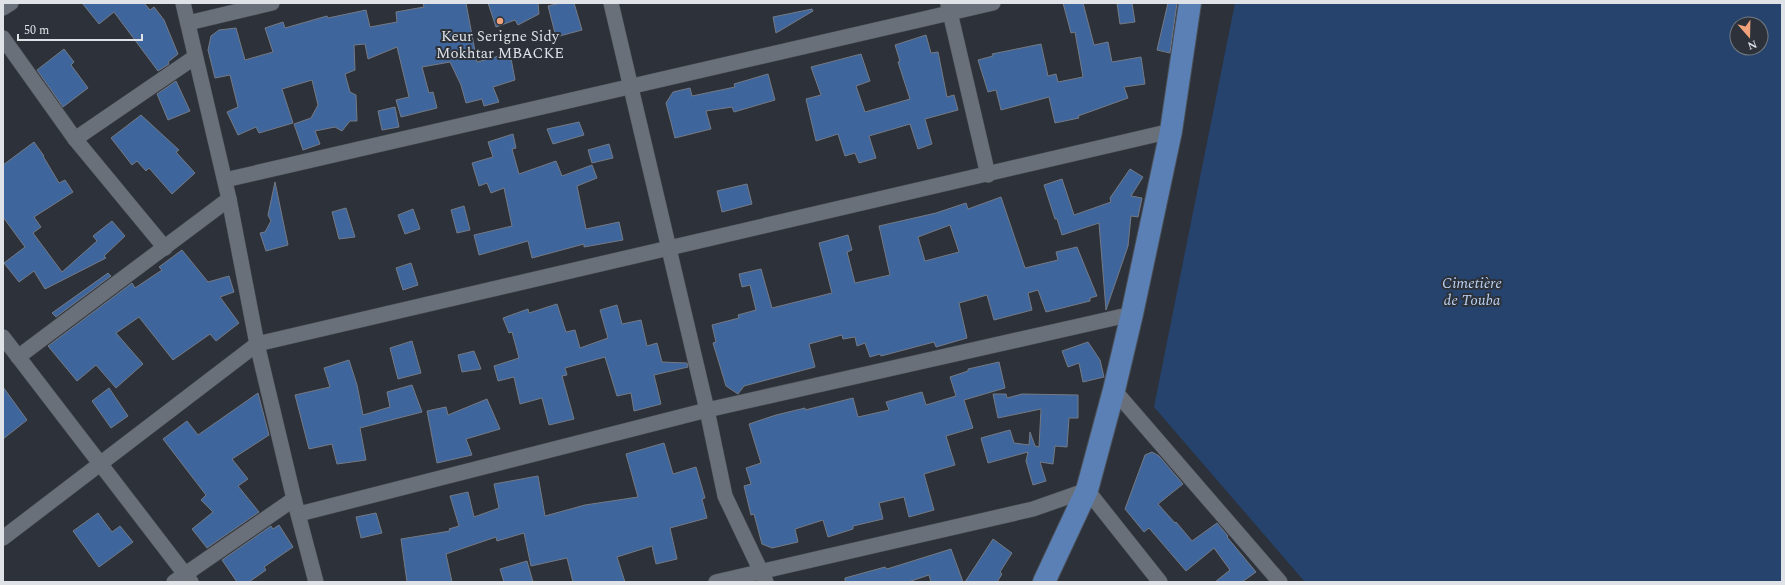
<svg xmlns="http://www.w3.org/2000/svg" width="1785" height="585" viewBox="0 0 1785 585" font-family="Spectral,serif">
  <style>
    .green { fill: #26436d; fill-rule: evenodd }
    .building { fill: #3f659d; stroke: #747a84; fill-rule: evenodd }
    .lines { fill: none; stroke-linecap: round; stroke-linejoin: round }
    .minor-casing { stroke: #4a4e55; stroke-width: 16 }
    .primary-casing { stroke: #4a4e55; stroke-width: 24 }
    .minor { stroke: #6a7079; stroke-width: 15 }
    .primary { stroke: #5a80b5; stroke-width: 22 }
    .poi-dot { fill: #f0a27a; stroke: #2d323a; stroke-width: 1.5 }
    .labels { text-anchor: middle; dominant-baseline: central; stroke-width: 4; stroke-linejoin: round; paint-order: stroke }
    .poi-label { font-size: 15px; fill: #dfe3e8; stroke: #2d323a }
    .park-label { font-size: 15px; font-style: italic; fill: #bbd1f2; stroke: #2d323a }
  </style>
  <rect width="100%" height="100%" fill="#2d323a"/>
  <path class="green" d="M1235,3H1782V582H1305L1154,407ZM1737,24H1761V48H1737Z"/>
  <g class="building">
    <polygon points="82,3 144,3 150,10 154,7 164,20 178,54 168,62 169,64 158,71 114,12 99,24"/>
    <polygon points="423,3 466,3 477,62 510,53 515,80 493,87 499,102 484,106 482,99 466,103 461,85 450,62 422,67 429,93 433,92 437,108 401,117 396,100 409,97 397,47 368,59 365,44 354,45 355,70 345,74 350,92 356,95 357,121 350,121 342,131 335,127 315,131 320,144 303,150 294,124 311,118 318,105 312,80 282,89 293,123 259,133 256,127 238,135 227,112 238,107 230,75 215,78 208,50 211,36 219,30 236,28 245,60 273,52 265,28 283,22 285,28 327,16 328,18 366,10 370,27 397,22 396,12 424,7"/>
    <polygon points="488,3 538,3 539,14 518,25 515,20 496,27"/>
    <polygon points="560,3 574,3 582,30 556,37 548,6"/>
    <polygon points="1063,3 1083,3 1094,45 1108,42 1112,62 1141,57 1145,84 1124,87 1128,98 1078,116 1079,118 1055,123 1049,97 1001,110 996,90 988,92 978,60 993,56 992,54 1041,44 1048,76 1056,74 1058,82 1083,77 1075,32 1071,33"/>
    <polygon points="1117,3 1132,3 1135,22 1120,24"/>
    <polygon points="1168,3 1177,3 1170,53 1157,50"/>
    <polygon points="812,9 813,11 776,33 773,17"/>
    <polygon points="926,35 931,53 938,52 947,97 954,95 958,110 925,119 932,144 918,149 910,124 869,136 876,158 859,163 855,153 845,156 838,134 816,141 806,99 821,95 811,67 861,54 870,81 856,86 865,112 910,99 898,62 900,61 895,45"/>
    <polygon points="64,49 74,62 71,65 88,88 63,107 37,70"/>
    <polygon points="768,74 775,100 734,112 732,107 706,111 711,129 675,138 666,103 673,92 690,88 692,96 735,87 734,84"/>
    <polygon points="176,81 190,111 168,120 157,94"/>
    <polygon points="395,107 399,127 382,130 378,111"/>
    <polygon points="141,115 179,150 176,152 195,173 172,194 149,168 146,171 137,161 132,165 111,138"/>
    <polygon points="579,122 584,135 553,144 547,129"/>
    <polygon points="513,134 516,148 512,149 519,174 556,161 562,176 592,165 597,178 577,186 586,229 619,222 623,240 584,247 584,244 532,258 528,241 479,255 474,235 512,226 504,188 491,193 487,183 479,186 472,163 493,157 488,142"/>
    <polygon points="34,142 44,156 43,156 59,183 65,180 73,192 34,217 41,227 33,233 62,272 97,241 93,236 112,221 125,236 104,256 106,258 45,289 34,271 19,282 4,263 25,247 3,217 3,165"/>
    <polygon points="609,144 613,158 592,163 588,150"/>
    <polygon points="1130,169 1143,177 1131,196 1142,198 1138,217 1131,216 1128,246 1106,310 1099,223 1062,235 1057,219 1055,219 1044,185 1062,179 1074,215 1111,202 1110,198"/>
    <polygon points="275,182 288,245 266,251 260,233 265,232 271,221 268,215"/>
    <polygon points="747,184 752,204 722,212 717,191"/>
    <path d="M1001,197L1025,268L1058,260L1056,252L1077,247L1097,296L1090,298V301L1046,312L1038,290L1028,293L1032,310L994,320L987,295L959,303L967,338L936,347L934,342L881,356L880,354L870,357L865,343L857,346L855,337L843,339L842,335L809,344L815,367L744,386L738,394L726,386L713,343L716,342L712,325L739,318L738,315L756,310L750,285L742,287L739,274L761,269L772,308L832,293L819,243L848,235L852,250L847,252L855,283L890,275L879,226L936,213L966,203L968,209ZM950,225L959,252L925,261L918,237Z"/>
    <polygon points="464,206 470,230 457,233 451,210"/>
    <polygon points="346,208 355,237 339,239 332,212"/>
    <polygon points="413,209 420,229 405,234 398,215"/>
    <polygon points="182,250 208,282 229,276 234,292 220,297 239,323 216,341 210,334 173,360 139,317 116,333 143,364 116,388 96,365 77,381 48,346 132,283 135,288 162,270 159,267"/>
    <polygon points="411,263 418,285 403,290 396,268"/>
    <polygon points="108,273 111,276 56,317 52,313"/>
    <polygon points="557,304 566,332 575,330 580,348 608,338 600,310 617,305 622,324 641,320 647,346 657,343 662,362 687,363 688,367 654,375 661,404 634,411 631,393 617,396 605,357 565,368 567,375 562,376 574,419 549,425 542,398 520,404 514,377 498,381 494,366 519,358 512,332 509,333 503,318 528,309 529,313"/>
    <polygon points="412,341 421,373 398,379 390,348"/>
    <polygon points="1088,342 1100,360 1104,377 1083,382 1079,363 1068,367 1062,351"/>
    <polygon points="474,351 481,369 462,372 458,355"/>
    <polygon points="349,360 357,385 363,415 390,407 387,392 412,385 422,412 360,428 366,460 337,464 332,444 309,449 295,395 330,387 324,368"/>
    <polygon points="999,362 1005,388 964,400 973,428 946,436 955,465 924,474 934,510 909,517 904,497 879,503 883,519 853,526 853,529 828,537 823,520 795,529 798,542 772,548 762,544 754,514 751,515 744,486 751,484 746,468 761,463 749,424 776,415 805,408 805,410 853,398 858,417 889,410 886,402 922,392 926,405 956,396 950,377 968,371 968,369"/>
    <polygon points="3,387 27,420 3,439"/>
    <polygon points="109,388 128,416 111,428 92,401"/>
    <polygon points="258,393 269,435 232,459 248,479 238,486 259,512 207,548 192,529 213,512 201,500 206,495 163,439 187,421 198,435"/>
    <polygon points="993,394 1006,394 1007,398 1022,394 1078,395 1078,418 1069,418 1067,447 1055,446 1053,464 1040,462 1046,481 1033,485 1026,461 1028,452 988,463 981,438 1010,430 1014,443 1029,445 1030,432 1035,446 1039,447 1041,409 998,418"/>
    <polygon points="487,399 500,429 466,439 472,455 437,463 427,411 446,407 448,415"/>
    <polygon points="664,443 673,474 696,467 705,498 702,499 707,518 670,528 677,559 656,564 652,546 617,557 625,582 573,582 567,558 531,566 524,533 497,541 496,537 446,554 452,582 407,582 401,539 450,531 449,529 459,526 450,496 468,492 474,517 499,508 494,484 538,476 545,516 585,505 638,497 626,454"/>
    <polygon points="1152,452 1159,456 1183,484 1158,504 1175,523 1176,522 1192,541 1217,523 1228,536 1227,537 1256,572 1242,582 1215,582 1230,570 1214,548 1186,571 1149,528 1144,532 1125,509 1145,455"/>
    <polygon points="98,513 112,532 120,526 133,542 99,567 73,531"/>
    <polygon points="376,513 382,533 361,538 356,517"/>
    <polygon points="279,525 293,547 264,567 266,570 249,582 237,582 222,560 271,526 273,529"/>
    <polygon points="993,539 1012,553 1000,572 1002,574 997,582 965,582"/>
    <polygon points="951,549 963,582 931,582 929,575 908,582 845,582 845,578 885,567 887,569"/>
    <polygon points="527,561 533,582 504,582 500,569"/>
  </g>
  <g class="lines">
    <defs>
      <g id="minor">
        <polyline points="183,3 229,199 257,344 294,499 316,582"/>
        <polyline points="611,3 707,410 725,496 766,582"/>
        <polyline points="948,4 988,175"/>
        <polyline points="3,8 11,3"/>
        <polyline points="188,23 272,3"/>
        <polyline points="3,38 75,139 165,248"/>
        <polyline points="75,139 195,57"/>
        <polyline points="225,180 993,3"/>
        <polyline points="3,337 191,582"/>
        <polyline points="18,357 229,199"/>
        <polyline points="1114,390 1280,582"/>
        <polyline points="299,514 707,410 1132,314"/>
        <polyline points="3,538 257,344 1171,131"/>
        <polyline points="174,582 294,499"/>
        <polyline points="716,582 1033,509 1087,490 1160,582"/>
      </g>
      <polyline id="primary" points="1044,582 1087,490 1114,390 1132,314 1171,131 1190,3"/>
    </defs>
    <use href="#minor" class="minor-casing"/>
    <use href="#primary" class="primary-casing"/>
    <use href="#minor" class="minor"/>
    <use href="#primary" class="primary"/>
  </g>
  <circle class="poi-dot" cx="500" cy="21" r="4"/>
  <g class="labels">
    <g class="poi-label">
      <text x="500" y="36">Keur Serigne Sidy<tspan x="500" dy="17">Mokhtar MBACKE</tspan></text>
    </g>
    <g class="park-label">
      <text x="1472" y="283">Cimetière<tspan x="1472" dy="17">de Touba</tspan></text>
    </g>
  </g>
  <rect width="1785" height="585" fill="none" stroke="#dfe3e8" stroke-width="8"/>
  <g transform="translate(1749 36) rotate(160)"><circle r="19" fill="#2d323a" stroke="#747980"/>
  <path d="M0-3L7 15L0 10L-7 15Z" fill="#f0a27a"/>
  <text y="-6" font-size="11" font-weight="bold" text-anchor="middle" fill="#dfe3e8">N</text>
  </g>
  <path d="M18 34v6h124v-6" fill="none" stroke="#dfe3e8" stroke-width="2"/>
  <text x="24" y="34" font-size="12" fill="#dfe3e8" stroke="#2d323a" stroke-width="3" paint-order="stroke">50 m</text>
</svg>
